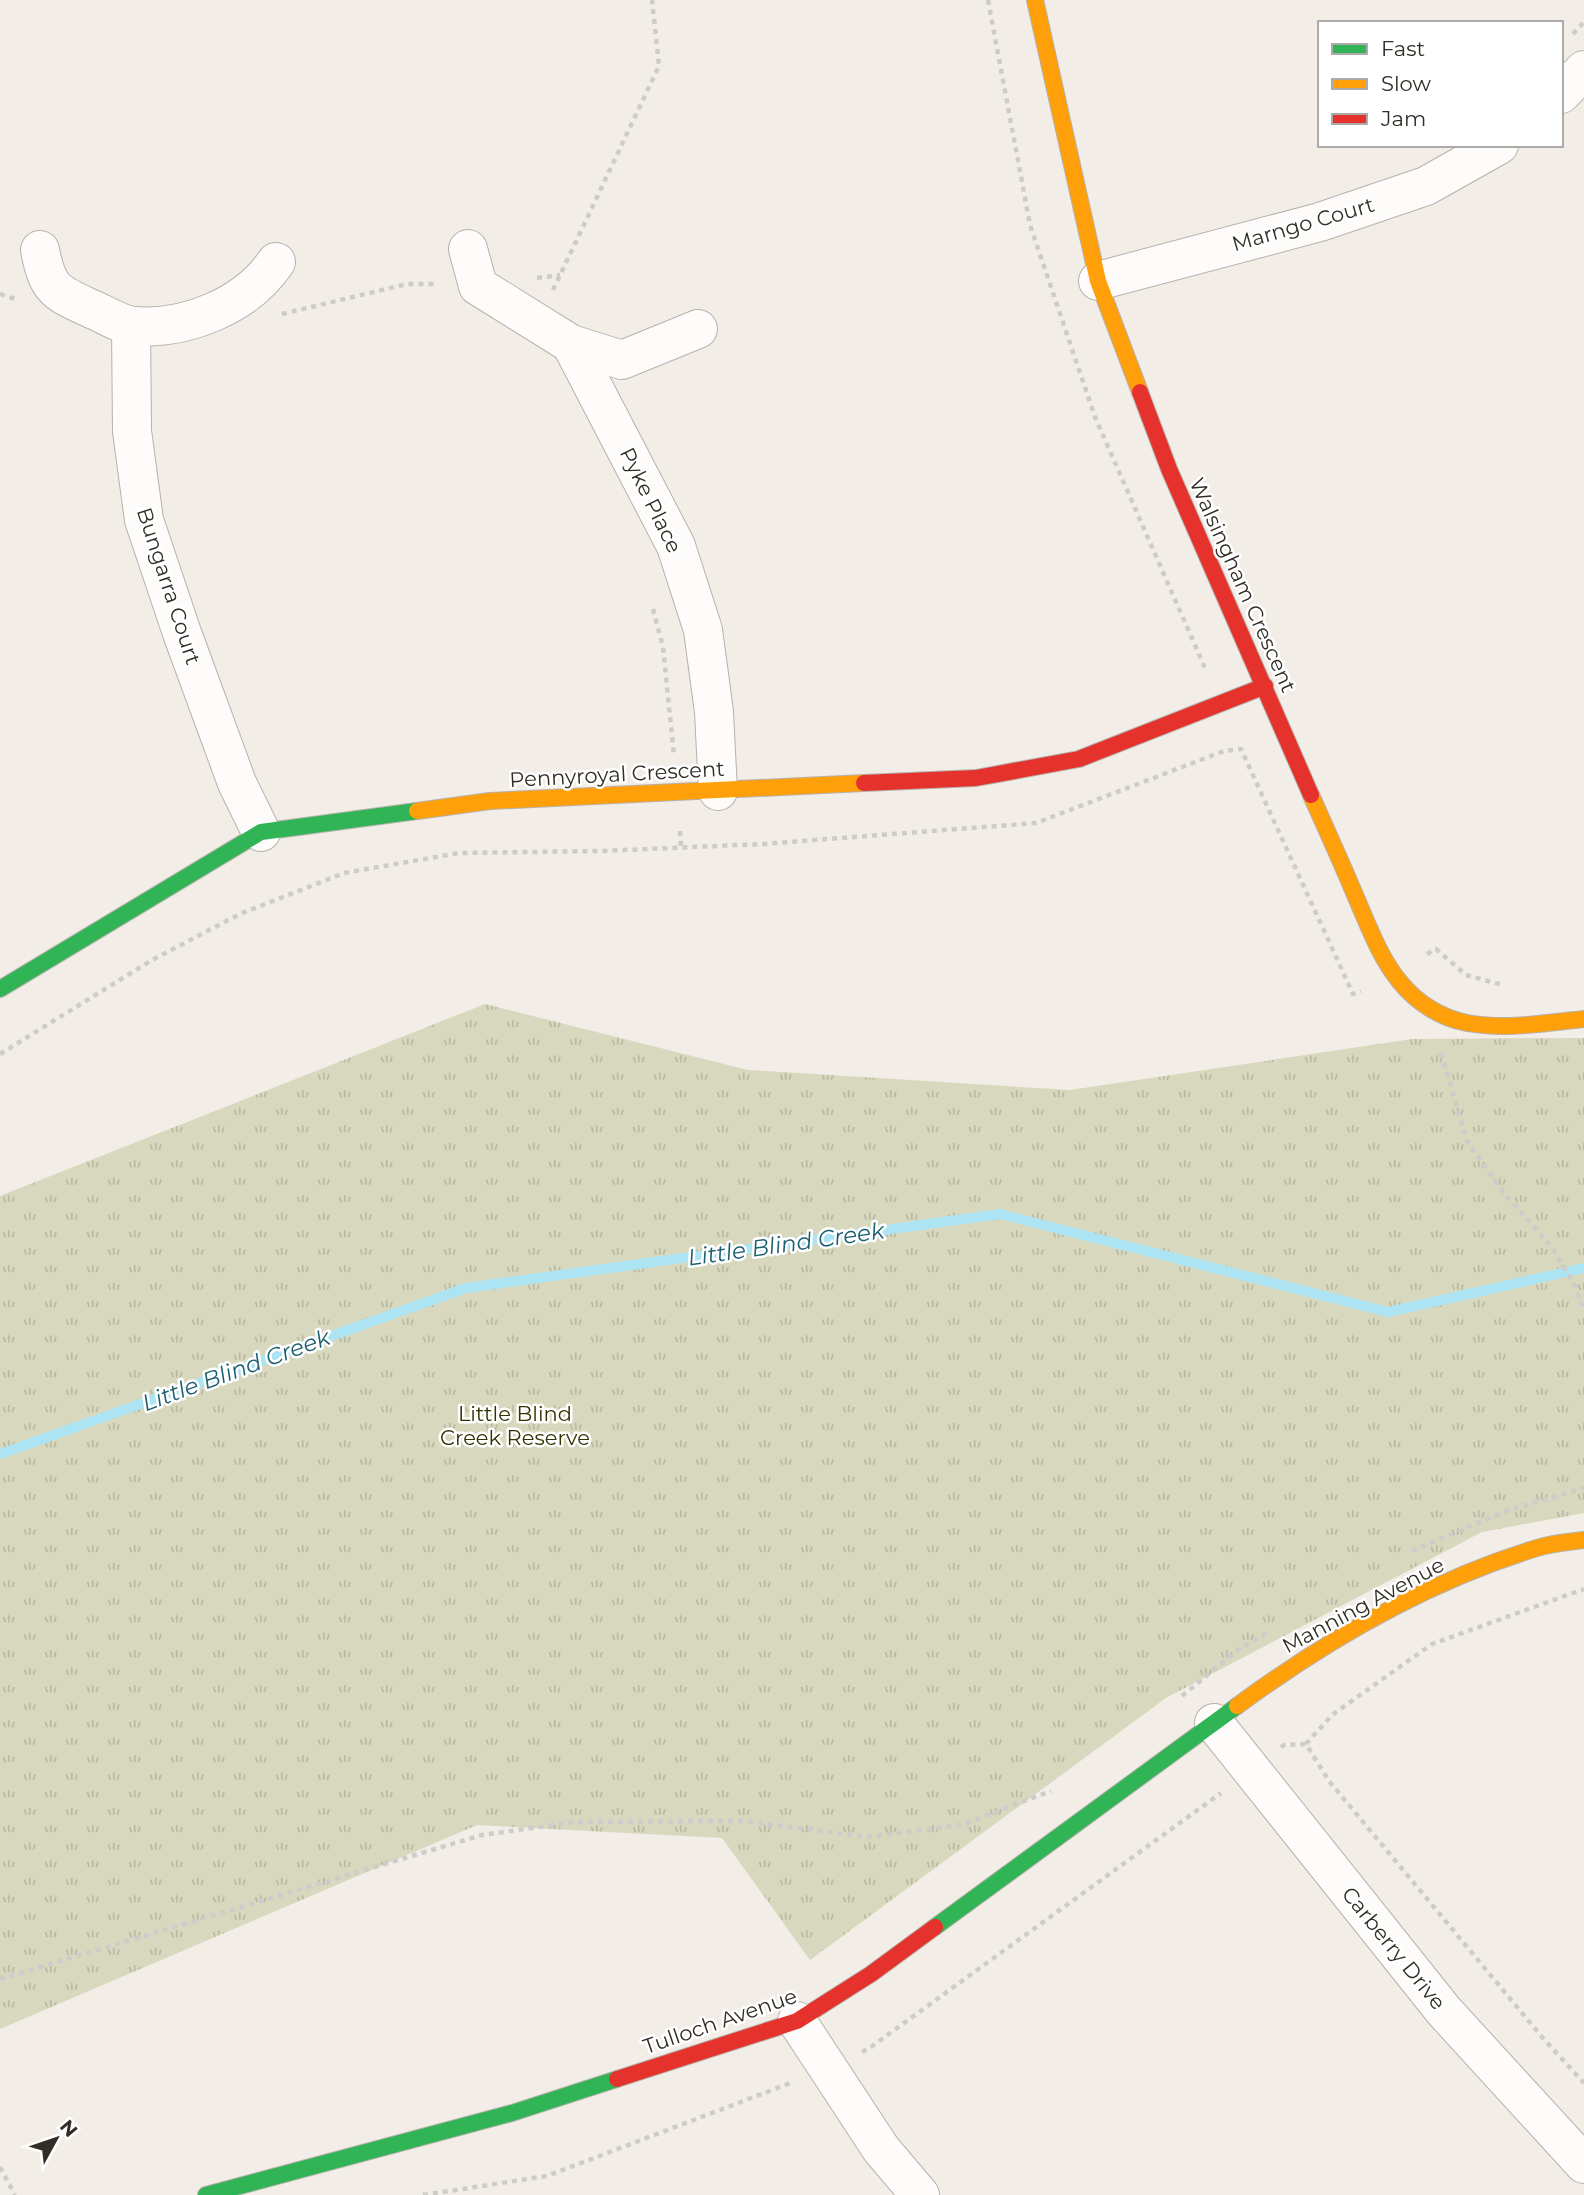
<svg xmlns="http://www.w3.org/2000/svg" width="1584" height="2195" viewBox="0 0 1584 2195" font-family="Montserrat,sans-serif">
  <style>
    .park { fill: url(#park-tufts) }
    .lines { fill: none; stroke-linecap: round; stroke-linejoin: round }
    .stream { stroke: #ace4f3; stroke-width: 10 }
    .street-casing { stroke: #b6b2ac; stroke-width: 40 }
    .fast-casing { stroke: #b6b2ac; stroke-width: 18 }
    .slow-casing { stroke: #b6b2ac; stroke-width: 18 }
    .jam-casing { stroke: #b6b2ac; stroke-width: 18 }
    .path { stroke: #ceccca; stroke-width: 4.5; stroke-dasharray: 5 5; stroke-linecap: butt }
    .street { stroke: #fdfcfb; stroke-width: 38 }
    .fast { stroke: #30b455; stroke-width: 16 }
    .slow { stroke: #ff9f0a; stroke-width: 16 }
    .jam { stroke: #e5322d; stroke-width: 16 }
    .labels { text-anchor: middle; dominant-baseline: central; stroke-width: 5; stroke-linejoin: round; paint-order: stroke }
    .street-label { font-size: 21px; fill: #312d27; stroke: #fff }
    .park-label { font-size: 21px; fill: #333400; stroke: #fff }
    .water-label { font-size: 23px; font-style: italic; fill: #1d5f70; stroke: #fff }
  </style>
  <defs>
    <pattern id="park-tufts" width="24" height="20" patternUnits="userSpaceOnUse" patternTransform="scale(1.75)"><rect width="24" height="20" fill="#d8d8be"/><path d="M3 7l-1-3M5 7V3M7 7l1-3M15 17l-1-3M17 17v-4M19 17l1-3" fill="none" stroke="#babaa3"/></pattern>
  </defs>
  <rect width="100%" height="100%" fill="#f2ede6"/>
  <polygon class="park" points="485,1004 748,1070 1070,1090 1412,1039 1584,1038 1584,1513 1482,1532 1166,1698 810,1960 722,1838 477,1825 0,2029 0,1196"/>
  <g class="lines">
    <polyline class="stream" points="0,1454 466,1288 1000,1214 1388,1312 1584,1268"/>
    <defs>
      <g id="street">
        <polyline points="1561,94 1584,70"/>
        <polyline points="468,249 478,286 571,344 622,360 698,329"/>
        <path d="M40,250C48,292 57,293 94,310C106,315 121,325 134,326C186,330 246,306 276,262"/>
        <polyline points="1098,281 1320,222 1426,186 1499,145"/>
        <polyline points="131,326 132,431 144,520 182,633 237,783 261,832"/>
        <polyline points="571,344 676,546 703,630 714,712 718,791"/>
        <polyline points="1214,1723 1444,2011 1584,2164"/>
        <polyline points="797,2021 881,2149 920,2195"/>
      </g>
      <g id="fast">
        <polyline points="0,989 261,832 417,811"/>
        <polyline points="935,1927 1237,1706"/>
        <polyline points="206,2195 512,2113 617,2079"/>
      </g>
      <g id="slow">
        <polyline points="1035,0 1098,281 1140,392"/>
        <path d="M1311,795C1327,831 1343,866 1358,902C1370,930 1381,959 1400,982C1417,1003 1441,1018 1467,1023C1506,1030 1545,1023 1584,1019"/>
        <polyline points="417,811 490,801 864,783"/>
        <path d="M1237,1706C1328,1639 1428,1581 1537,1548C1552,1543 1569,1542 1584,1540"/>
      </g>
      <g id="jam">
        <polyline points="1140,392 1169,469 1311,795"/>
        <polyline points="864,783 976,778 1079,759 1265,686"/>
        <polyline points="617,2079 797,2021 871,1974 935,1927"/>
      </g>
    </defs>
    <use href="#street" class="street-casing"/>
    <use href="#fast" class="fast-casing"/>
    <use href="#slow" class="slow-casing"/>
    <use href="#jam" class="jam-casing"/>
    <g class="path">
      <polyline points="988,0 1030,225 1095,417 1205,668"/>
      <polyline points="1573,34 1584,22"/>
      <polyline points="537,278 560,275"/>
      <polyline points="553,290 659,66 652,0"/>
      <polyline points="0,294 15,299"/>
      <polyline points="282,314 407,284 438,284"/>
      <polyline points="653,609 663,647 674,756"/>
      <polyline points="680,831 681,847"/>
      <polyline points="1427,954 1436,949 1466,975 1503,985"/>
      <polyline points="1441,1053 1467,1141 1502,1191 1552,1247 1574,1284 1584,1311"/>
      <polyline points="0,1054 152,960 240,914 344,873 459,853 601,851 763,844 1036,823 1224,751 1241,749 1353,994 1361,991"/>
      <polyline points="1412,1551 1506,1511 1584,1488"/>
      <polyline points="1182,1696 1239,1649 1267,1633"/>
      <polyline points="1306,1744 1332,1715 1432,1644 1584,1589"/>
      <polyline points="1281,1747 1284,1745 1306,1744 1329,1781 1542,2037 1584,2083"/>
      <polyline points="0,1979 482,1835 575,1822 743,1821 867,1837 961,1825 1051,1791"/>
      <polyline points="862,2052 871,2047 1221,1793"/>
      <polyline points="0,2167 15,2195"/>
      <polyline points="423,2195 547,2176 793,2082"/>
    </g>
    <use href="#street" class="street"/>
    <use href="#fast" class="fast"/>
    <use href="#slow" class="slow"/>
    <use href="#jam" class="jam"/>
  </g>
  <g class="labels">
    <g class="street-label">
      <text transform="translate(1303 224) rotate(-16)">Marngo Court</text>
      <text transform="translate(651 500) rotate(64)">Pyke Place</text>
      <text transform="translate(1243 585) rotate(66)">Walsingham Crescent</text>
      <text transform="translate(169 586) rotate(72)">Bungarra Court</text>
      <text transform="translate(617 774) rotate(-3)">Pennyroyal Crescent</text>
      <text transform="translate(1363 1605) rotate(-28)">Manning Avenue</text>
      <text transform="translate(1394 1948) rotate(51)">Carberry Drive</text>
      <text transform="translate(720 2021) rotate(-19)">Tulloch Avenue</text>
    </g>
    <g class="park-label">
      <text x="515" y="1413">Little Blind<tspan x="515" dy="24">Creek Reserve</tspan></text>
    </g>
    <g class="water-label">
      <text transform="translate(786 1244) rotate(-8)">Little Blind Creek</text>
      <text transform="translate(236 1370) rotate(-20)">Little Blind Creek</text>
    </g>
  </g>
  <rect x="1318" y="21" width="245" height="126" fill="#ffffff" stroke="#adaba9" stroke-width="2"/>
  <rect x="1332" y="44" width="35" height="10" fill="#30b455" stroke="#adaba9" stroke-width="2"/>
  <text x="1381" y="56" font-size="21" fill="#312d27">Fast</text>
  <rect x="1332" y="79" width="35" height="10" fill="#ff9f0a" stroke="#adaba9" stroke-width="2"/>
  <text x="1381" y="91" font-size="21" fill="#312d27">Slow</text>
  <rect x="1332" y="114" width="35" height="10" fill="#e5322d" stroke="#adaba9" stroke-width="2"/>
  <text x="1381" y="126" font-size="21" fill="#312d27">Jam</text>
  <g transform="translate(56 2139) rotate(50)" stroke="#ffffff" stroke-width="5" paint-order="stroke">
  <path d="M0-5L12 26L0 18L-12 26Z" fill="#312d27"/>
  <text y="-10" font-size="19" font-weight="bold" text-anchor="middle" fill="#312d27">N</text>
  </g>
</svg>
